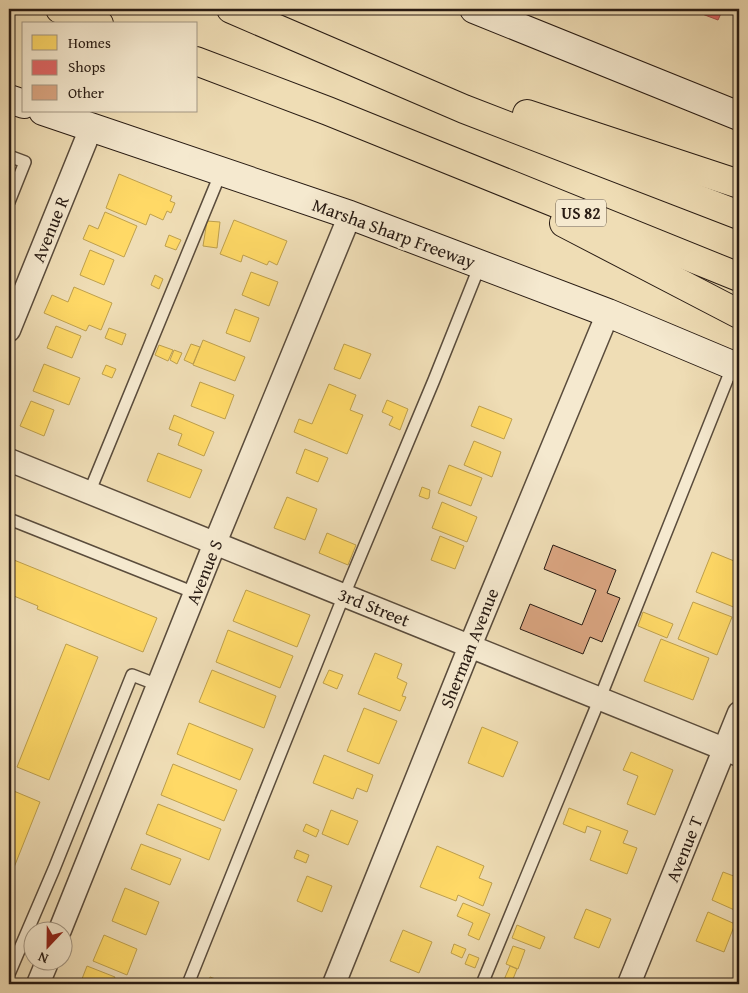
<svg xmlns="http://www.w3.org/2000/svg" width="748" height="993" viewBox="0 0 748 993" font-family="'Gentium Book Plus',serif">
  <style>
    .homes { fill: #ffd966; stroke: #bea04d }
    .shops { fill: #e06666; stroke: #a9504d }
    .building { fill: #daa581; stroke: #281b13 }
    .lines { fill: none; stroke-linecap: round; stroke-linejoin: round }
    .lane-casing { stroke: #5a4c3c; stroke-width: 14 }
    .street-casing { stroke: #5a4c3c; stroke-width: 25 }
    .secondary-casing { stroke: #281b13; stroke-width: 30 }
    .highway-casing { stroke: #281b13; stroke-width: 30 }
    .lane { stroke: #f5e9cf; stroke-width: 11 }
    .street { stroke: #f5e9cf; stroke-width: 22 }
    .secondary { stroke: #f5e9cf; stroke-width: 28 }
    .highway { stroke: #efddb5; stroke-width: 28 }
    .labels { text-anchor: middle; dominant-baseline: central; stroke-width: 5; stroke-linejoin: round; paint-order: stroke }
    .shield { fill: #f5e9cf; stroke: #66594b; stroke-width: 1 }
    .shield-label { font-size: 16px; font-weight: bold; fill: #281b13 }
    .street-label { font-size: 18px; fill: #281b13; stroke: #f5e9cf }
  </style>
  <rect width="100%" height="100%" fill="#efddb5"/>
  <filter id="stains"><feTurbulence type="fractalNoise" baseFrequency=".004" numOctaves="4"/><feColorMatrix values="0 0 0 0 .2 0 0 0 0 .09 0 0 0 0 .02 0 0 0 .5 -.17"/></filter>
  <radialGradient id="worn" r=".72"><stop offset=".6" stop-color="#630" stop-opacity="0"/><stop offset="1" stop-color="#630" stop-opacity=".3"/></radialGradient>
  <g class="homes">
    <polygon points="119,174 172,196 170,201 175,203 171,213 167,211 163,220 150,214 146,225 106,208"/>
    <polygon points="105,212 137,226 124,257 83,239 89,225 98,229"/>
    <polygon points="234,220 287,241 277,265 269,261 267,265 243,255 241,262 220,254"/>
    <polygon points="207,221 220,222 217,248 203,246"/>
    <polygon points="169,235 181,240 176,250 165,246"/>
    <polygon points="90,250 114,260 104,285 80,275"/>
    <polygon points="251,272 278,282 269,306 242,295"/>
    <polygon points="155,275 163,279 159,289 151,285"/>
    <polygon points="74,287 112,303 101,330 89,325 86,331 44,313 52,295 68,302"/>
    <polygon points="235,309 259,318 250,342 226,333"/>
    <polygon points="56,326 81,336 72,358 47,348"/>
    <polygon points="109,328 126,334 122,345 105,338"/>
    <polygon points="203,340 245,357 235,381 193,365"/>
    <polygon points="191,344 200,347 193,364 184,360"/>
    <polygon points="344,344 371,354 360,379 334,369"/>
    <polygon points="159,345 173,350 168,361 155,355"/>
    <polygon points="174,350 182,353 177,364 170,360"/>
    <polygon points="44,364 80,378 69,405 33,391"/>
    <polygon points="106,365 116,369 112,378 102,374"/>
    <polygon points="200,382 234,395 225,419 191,406"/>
    <polygon points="329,384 356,395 350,410 363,415 347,454 294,432 299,419 312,424"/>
    <polygon points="387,400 408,409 400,430 389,425 393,417 382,412"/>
    <polygon points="31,401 54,410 44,436 20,426"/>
    <polygon points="479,406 512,419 504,439 471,426"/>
    <polygon points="174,415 214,432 204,456 178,445 182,434 169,429"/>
    <polygon points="474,441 501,452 492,477 464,465"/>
    <polygon points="305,449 328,458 318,482 296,473"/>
    <polygon points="158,453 202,470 190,498 147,481"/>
    <polygon points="449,465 482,478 471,506 438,493"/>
    <polygon points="422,487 430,490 429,498 427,499 419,496"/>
    <polygon points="287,497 317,509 305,540 274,528"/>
    <polygon points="442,502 477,517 467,542 432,528"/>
    <polygon points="327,533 356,545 348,565 319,553"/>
    <polygon points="440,536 464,546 455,569 431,560"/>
    <polygon points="712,552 739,563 739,599 736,608 696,592"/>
    <polygon points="9,558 157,618 143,652 37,609 38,606 9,594"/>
    <polygon points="246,590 310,615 297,647 233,621"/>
    <polygon points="693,602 732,617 717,655 678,639"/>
    <polygon points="643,612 673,624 667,638 638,626"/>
    <polygon points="228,630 293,656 280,688 216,662"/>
    <polygon points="661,639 709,658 693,700 644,681"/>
    <polygon points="66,644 98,657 49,780 17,767"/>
    <polygon points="375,653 402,664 397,678 407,683 402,696 406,697 400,711 358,694"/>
    <polygon points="212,670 276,696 264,728 199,702"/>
    <polygon points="329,670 343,675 337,689 323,683"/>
    <polygon points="364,708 397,721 379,764 347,751"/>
    <polygon points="189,723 253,749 240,780 177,754"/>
    <polygon points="482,727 518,742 503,777 468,763"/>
    <polygon points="631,752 673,770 655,815 627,804 638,776 623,770"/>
    <polygon points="324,755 373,775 367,792 357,788 353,799 313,783"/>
    <polygon points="173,764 237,790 224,821 161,795"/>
    <polygon points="9,789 40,802 9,880"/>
    <polygon points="158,804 221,829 209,860 146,834"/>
    <polygon points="569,808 628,831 623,843 637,848 627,874 590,860 601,831 587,826 585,833 563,824"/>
    <polygon points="331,810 358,821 348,845 322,834"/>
    <polygon points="306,824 319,830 316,837 303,831"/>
    <polygon points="141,844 181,859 170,885 131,869"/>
    <polygon points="437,846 484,866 479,878 492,883 483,906 458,895 456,901 420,887"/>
    <polygon points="297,850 309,855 306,863 294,858"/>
    <polygon points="723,872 739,878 739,912 712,900"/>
    <polygon points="307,876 332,886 322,912 297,901"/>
    <polygon points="125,888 159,902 146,935 112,921"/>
    <polygon points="463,903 490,914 479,940 468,935 473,923 457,916"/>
    <polygon points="586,909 611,919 599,948 574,938"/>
    <polygon points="708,912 735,924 724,952 696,941"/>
    <polygon points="517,925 545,937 540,949 512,938"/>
    <polygon points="403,930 432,942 419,973 390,961"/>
    <polygon points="104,935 137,949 127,975 93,961"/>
    <polygon points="454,944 466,949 462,958 451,953"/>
    <polygon points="513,946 525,950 518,969 506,964"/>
    <polygon points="469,954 479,958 475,968 465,964"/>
    <polygon points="87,966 115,977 112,984 80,984"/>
    <polygon points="510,966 517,969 511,984 508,984 503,982"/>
    <polygon points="210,977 229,984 207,984"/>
  </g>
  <polygon class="shops" points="689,9 723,9 718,20"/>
  <polygon class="building" points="553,545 616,570 607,593 620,598 602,642 590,637 583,654 520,629 530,604 582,625 596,590 544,569"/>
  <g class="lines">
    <defs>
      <g id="lane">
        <polyline points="9,156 25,162 9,202"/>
        <polyline points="89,493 221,172"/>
        <polyline points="9,519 195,593"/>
        <polyline points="9,974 54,869 132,675 158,685"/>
        <polyline points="188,984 344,595 434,380 480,265"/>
        <polyline points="482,984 600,698 733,365"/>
      </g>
      <g id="street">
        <polyline points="9,330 91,128"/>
        <polyline points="9,460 739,755"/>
        <polyline points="60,930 215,543 350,215"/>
        <polyline points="38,984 48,960"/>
        <polyline points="334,984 470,646 608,313"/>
        <polyline points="629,984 739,713"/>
      </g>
      <g id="secondary">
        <polyline points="474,9 739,116"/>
        <polyline points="9,99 24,104"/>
        <polyline points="43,111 350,215 608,313 739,368"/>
      </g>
      <g id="highway">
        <polyline points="60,9 99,24"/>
        <polyline points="231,9 464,109 739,215"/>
        <polyline points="196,61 328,111 739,277"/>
        <polyline points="527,114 739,184"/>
        <polyline points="564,223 739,314"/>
      </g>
    </defs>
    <use href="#lane" class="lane-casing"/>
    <use href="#street" class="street-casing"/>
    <use href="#secondary" class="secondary-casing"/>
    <use href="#highway" class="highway-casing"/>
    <use href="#lane" class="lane"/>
    <use href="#street" class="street"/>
    <use href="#secondary" class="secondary"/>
    <use href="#highway" class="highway"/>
  </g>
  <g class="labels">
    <rect class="shield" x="556" y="199.5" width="50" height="27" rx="4"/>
    <g class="shield-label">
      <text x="581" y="213">US 82</text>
    </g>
    <g class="street-label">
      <text transform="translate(50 229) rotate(-68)">Avenue R</text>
      <text transform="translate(394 233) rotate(20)">Marsha Sharp Freeway</text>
      <text transform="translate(204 572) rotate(-68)">Avenue S</text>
      <text transform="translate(374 607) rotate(22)">3rd Street</text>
      <text transform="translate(469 648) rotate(-68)">Sherman Avenue</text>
      <text transform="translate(684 849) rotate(-68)">Avenue T</text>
    </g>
  </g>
  <rect width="748" height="993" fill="none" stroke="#efddb5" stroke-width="30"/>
  <rect x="10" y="10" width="728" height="973" fill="none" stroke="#281b13" stroke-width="2.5"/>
  <rect x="15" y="15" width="718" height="963" fill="none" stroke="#281b13"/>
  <rect x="22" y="22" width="175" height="90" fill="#f5e9cf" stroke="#a39784"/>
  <rect x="32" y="35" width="25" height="15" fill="#ffd966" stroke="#a39784"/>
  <text x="68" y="48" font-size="15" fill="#281b13">Homes</text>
  <rect x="32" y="60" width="25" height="15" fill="#e06666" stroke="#a39784"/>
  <text x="68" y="72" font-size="15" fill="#281b13">Shops</text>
  <rect x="32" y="85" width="25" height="15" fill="#daa581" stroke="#a39784"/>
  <text x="68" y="98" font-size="15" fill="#281b13">Other</text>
  <g transform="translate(48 946) rotate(202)"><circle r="24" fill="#f5e9cf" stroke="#a39784"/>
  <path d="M0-4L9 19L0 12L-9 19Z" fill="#8f2418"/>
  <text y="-8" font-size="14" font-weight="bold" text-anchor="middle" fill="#281b13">N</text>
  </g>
  <rect width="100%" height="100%" filter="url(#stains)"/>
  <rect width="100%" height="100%" fill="url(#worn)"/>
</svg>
